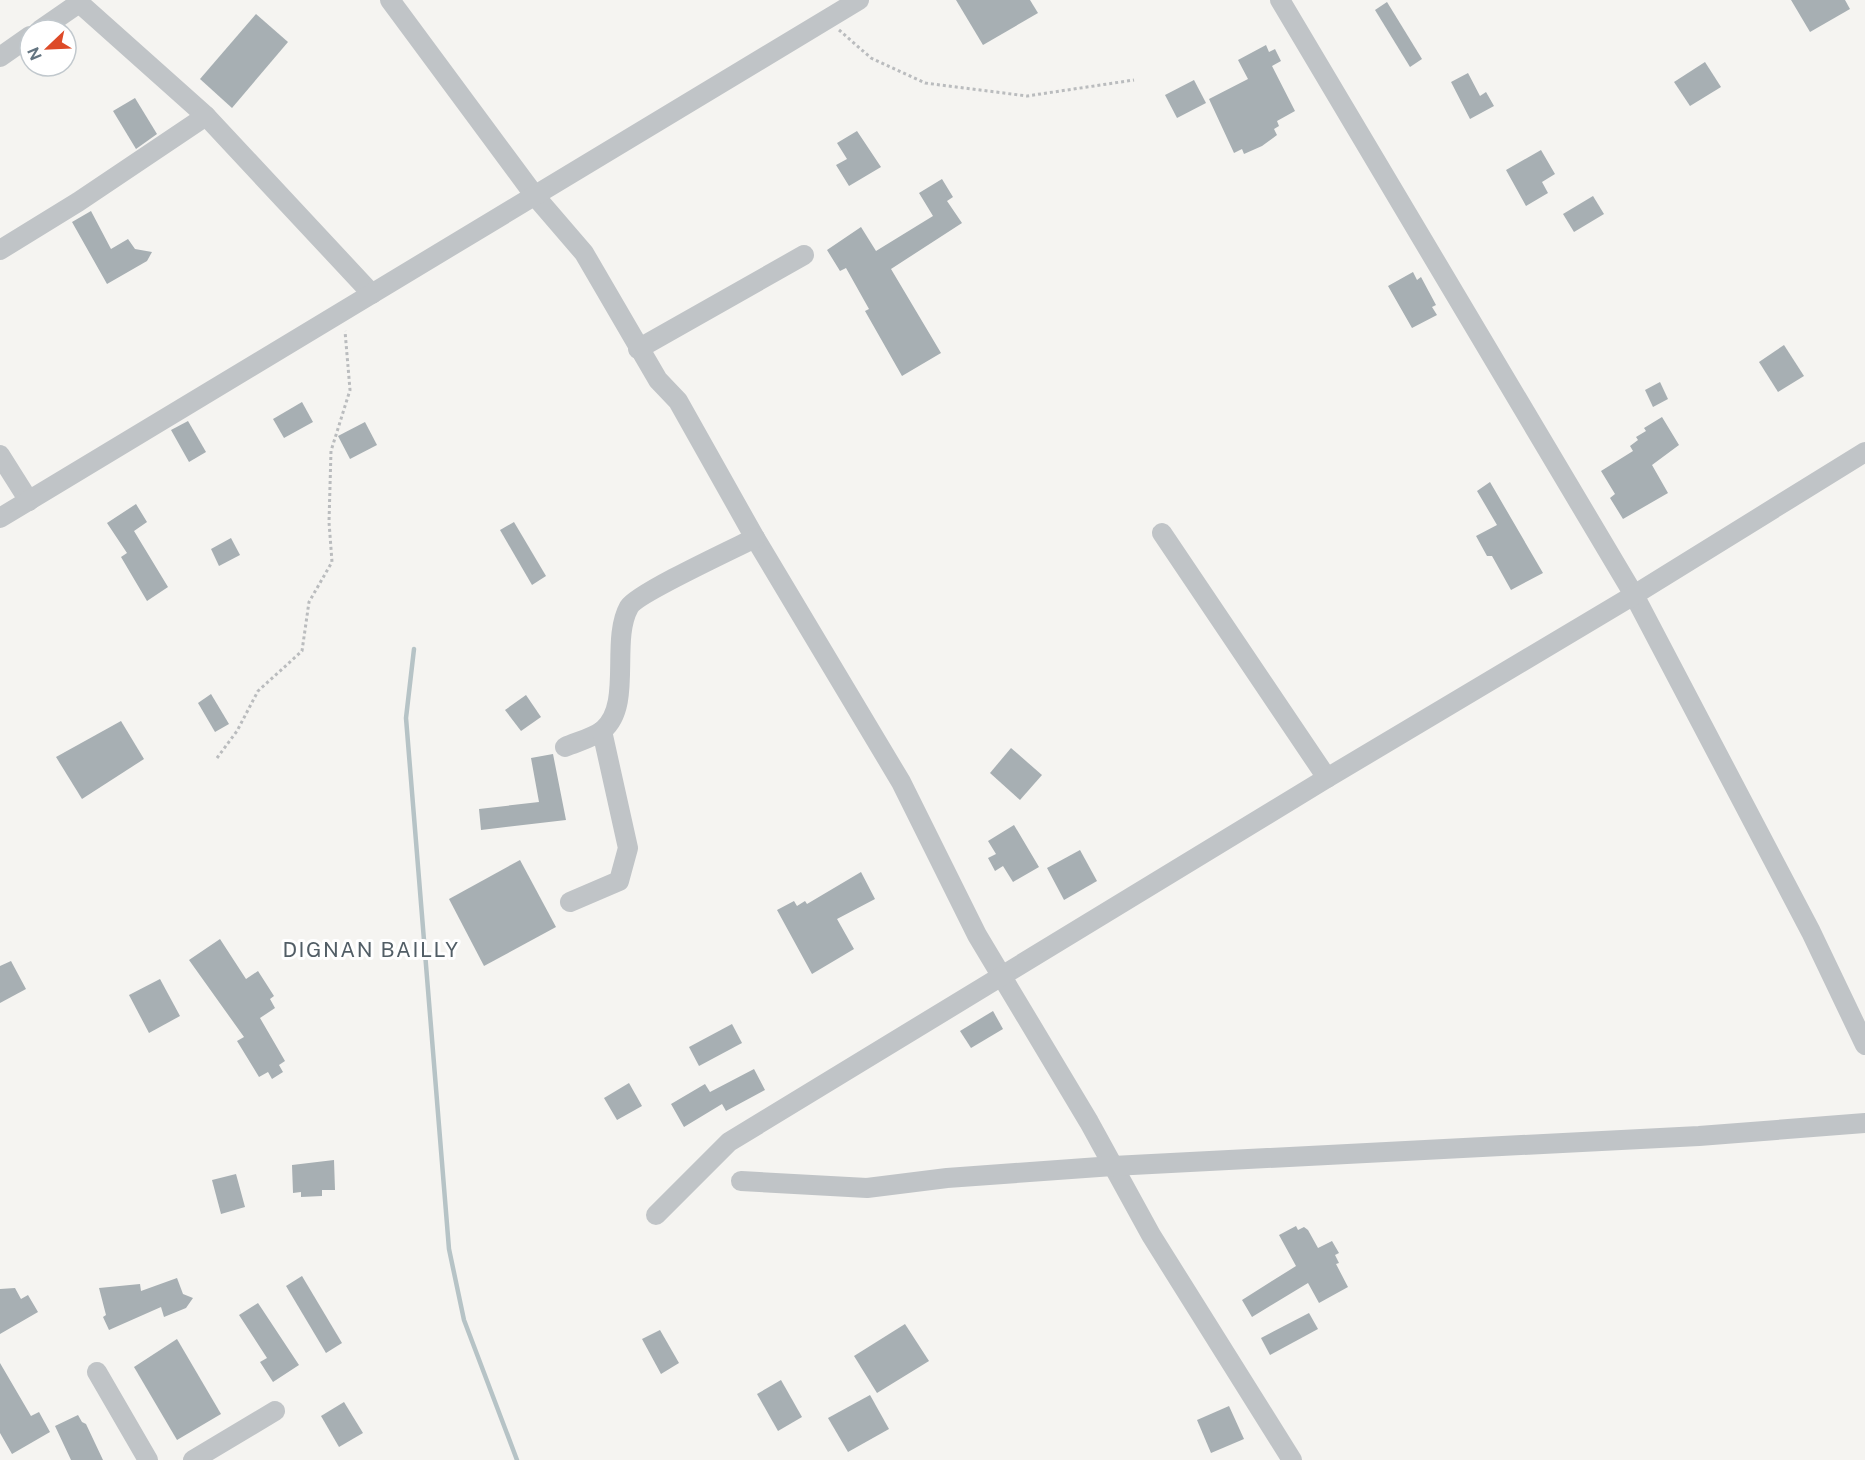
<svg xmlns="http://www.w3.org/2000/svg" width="1865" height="1460" viewBox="0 0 1865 1460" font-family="'Public Sans',sans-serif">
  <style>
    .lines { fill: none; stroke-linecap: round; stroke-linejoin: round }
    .stream { stroke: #b6c3c6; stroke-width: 4.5 }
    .building { fill: #a7afb3 }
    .path { stroke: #babcbe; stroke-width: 3; stroke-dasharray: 3 3; stroke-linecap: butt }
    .minor { stroke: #c0c4c7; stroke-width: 20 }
    .labels { text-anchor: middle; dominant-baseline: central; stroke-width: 6; stroke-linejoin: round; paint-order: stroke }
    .quarter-label { font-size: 21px; letter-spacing: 1.5px; fill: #525e66; stroke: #fff }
  </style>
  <rect width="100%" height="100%" fill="#f5f4f1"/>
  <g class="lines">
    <polyline class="stream" points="414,649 406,718 449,1249 464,1320 517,1460"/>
  </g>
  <g class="building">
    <polygon points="956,0 1030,0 1038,13 983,45"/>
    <polygon points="1791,0 1845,0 1850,9 1810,32"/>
    <polygon points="1387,2 1422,59 1410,67 1375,10"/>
    <polygon points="256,14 288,42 232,108 200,79"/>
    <polygon points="1266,45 1269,52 1275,49 1281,61 1272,66 1295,111 1277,121 1279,126 1274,129 1277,135 1262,146 1244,154 1242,149 1234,153 1209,99 1248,79 1238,60"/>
    <polygon points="1705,62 1721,87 1690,106 1674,82"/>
    <polygon points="1468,73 1480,96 1486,92 1494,106 1470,119 1451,82"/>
    <polygon points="1194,80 1206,103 1177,118 1165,95"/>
    <polygon points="135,98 157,134 136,149 113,111"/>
    <polygon points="857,131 881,167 849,186 836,165 847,159 837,143"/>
    <polygon points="1541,150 1555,174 1542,182 1548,193 1526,206 1506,170"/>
    <polygon points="942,179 953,197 947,201 962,223 891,269 941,353 902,376 865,311 869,309 846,268 840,271 827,250 861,227 876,251 933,216 919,193"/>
    <polygon points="1593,196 1604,214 1574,232 1563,214"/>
    <polygon points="91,211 111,249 128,239 135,249 152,252 147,261 107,284 72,222"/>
    <polygon points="1413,272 1417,280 1421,277 1436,305 1432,307 1437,315 1412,328 1388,286"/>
    <polygon points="1784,345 1804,376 1778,392 1759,362"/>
    <polygon points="1660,382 1668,399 1653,407 1645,390"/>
    <polygon points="302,402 313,422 284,438 273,419"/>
    <polygon points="1662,417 1679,445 1652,465 1668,493 1623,519 1610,498 1615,494 1601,471 1633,451 1630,446 1638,440 1636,437 1646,431 1644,428"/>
    <polygon points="188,421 206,452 189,462 171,430"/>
    <polygon points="365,422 377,445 350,459 338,436"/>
    <polygon points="1490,482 1543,573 1511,590 1492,556 1487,556 1476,536 1497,525 1477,491"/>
    <polygon points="136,504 147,522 134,531 168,587 147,601 121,557 127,553 107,523"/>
    <polygon points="514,522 546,576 532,585 500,530"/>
    <polygon points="231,538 240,555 219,566 211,549"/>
    <polygon points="211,694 229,724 215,732 198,703"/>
    <polygon points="526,695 541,717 521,731 505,710"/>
    <polygon points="121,721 144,759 82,799 56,757"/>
    <polygon points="1011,748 1042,775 1020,800 990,773"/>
    <polygon points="553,754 566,820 481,830 479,809 539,802 531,758"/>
    <polygon points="1014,825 1039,867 1013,882 1003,866 995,871 988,858 996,854 988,841"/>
    <polygon points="1080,850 1097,881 1064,900 1047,868"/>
    <polygon points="520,860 556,927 484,966 449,899"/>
    <polygon points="861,872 875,899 837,919 854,949 812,974 777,910 794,901 797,906 805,901 807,904"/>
    <polygon points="220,939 246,979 258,971 274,996 270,999 275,1008 260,1018 285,1061 279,1065 283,1072 272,1079 268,1072 259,1077 237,1041 244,1037 189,960"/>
    <polygon points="11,961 26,989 0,1003 0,966"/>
    <polygon points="160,979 180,1016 149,1033 129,995"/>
    <polygon points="993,1011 1003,1029 971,1048 960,1031"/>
    <polygon points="732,1024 742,1043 699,1066 689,1047"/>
    <polygon points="754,1069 765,1090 726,1111 722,1104 684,1127 671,1104 705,1084 710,1092"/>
    <polygon points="629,1083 642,1106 617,1120 604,1098"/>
    <polygon points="334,1160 335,1190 322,1190 322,1196 301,1197 301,1192 293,1193 292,1165"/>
    <polygon points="236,1174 245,1207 221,1214 212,1180"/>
    <polygon points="1296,1226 1298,1230 1304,1227 1308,1230 1318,1248 1332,1241 1339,1253 1335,1255 1339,1263 1336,1264 1348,1287 1319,1303 1308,1283 1252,1317 1242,1300 1296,1266 1279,1235"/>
    <polygon points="302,1276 342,1343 326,1353 286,1286"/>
    <polygon points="177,1278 183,1294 193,1298 186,1308 164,1317 161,1307 109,1330 103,1317 106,1315 99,1288 140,1284 141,1291"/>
    <polygon points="15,1288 21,1299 28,1295 38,1312 0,1334 0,1289"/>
    <polygon points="258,1303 299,1365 273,1382 260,1362 267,1358 239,1315"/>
    <polygon points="1309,1313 1318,1329 1270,1355 1261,1338"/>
    <polygon points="905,1324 929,1361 877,1393 854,1356"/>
    <polygon points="660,1330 679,1363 661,1374 642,1339"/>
    <polygon points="177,1339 221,1414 177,1440 134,1367"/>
    <polygon points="0,1363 31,1416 39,1412 50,1432 12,1454 0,1433"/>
    <polygon points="781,1380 802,1417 778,1431 757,1394"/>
    <polygon points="870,1395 889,1429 848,1452 828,1418"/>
    <polygon points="344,1402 363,1433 339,1447 321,1416"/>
    <polygon points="1229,1406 1244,1439 1211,1453 1197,1420"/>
    <polygon points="78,1415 82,1422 86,1424 103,1460 71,1460 55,1426"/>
  </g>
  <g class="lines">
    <g class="path">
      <polyline points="839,30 871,58 925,83 1027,96 1134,80"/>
      <polyline points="217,758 237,731 258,691 302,651 309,602 332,562 329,522 331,451 350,390 345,331"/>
    </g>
    <g class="minor">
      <polyline points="76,0 206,116 372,294"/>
      <polyline points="390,0 535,196 584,253 658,380 678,401 755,538 901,782 977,935 1089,1122 1151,1235 1292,1460"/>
      <polyline points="1280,0 1634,595 1811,932 1865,1045"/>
      <polyline points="40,30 79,3"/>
      <polyline points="0,57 30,36"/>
      <polyline points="0,250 78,202 206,116"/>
      <polyline points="638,349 804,255"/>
      <polyline points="0,455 29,501"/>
      <polyline points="0,518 859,0"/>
      <polyline points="1162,533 1327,778"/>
      <path d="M565,747C576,742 593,738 603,730C633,705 610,641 629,607C636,594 735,548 755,538"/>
      <polyline points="570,902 619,881 628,848 602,731"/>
      <polyline points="741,1181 867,1188 947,1178 1113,1166 1699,1136 1865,1123"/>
      <polyline points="656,1215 729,1142 1327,778 1634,595 1865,452"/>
      <polyline points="97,1372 148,1460"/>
      <polyline points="193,1460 275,1411"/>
    </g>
  </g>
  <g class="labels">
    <g class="quarter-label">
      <text x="371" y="949">DIGNAN BAILLY</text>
    </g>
  </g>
  <g transform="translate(48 48) rotate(247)"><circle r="28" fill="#ffffff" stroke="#c1c8cd" stroke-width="1.5"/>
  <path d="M0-4.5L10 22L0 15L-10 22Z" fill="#dd4a28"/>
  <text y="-9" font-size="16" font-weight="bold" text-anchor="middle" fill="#647581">N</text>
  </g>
</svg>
